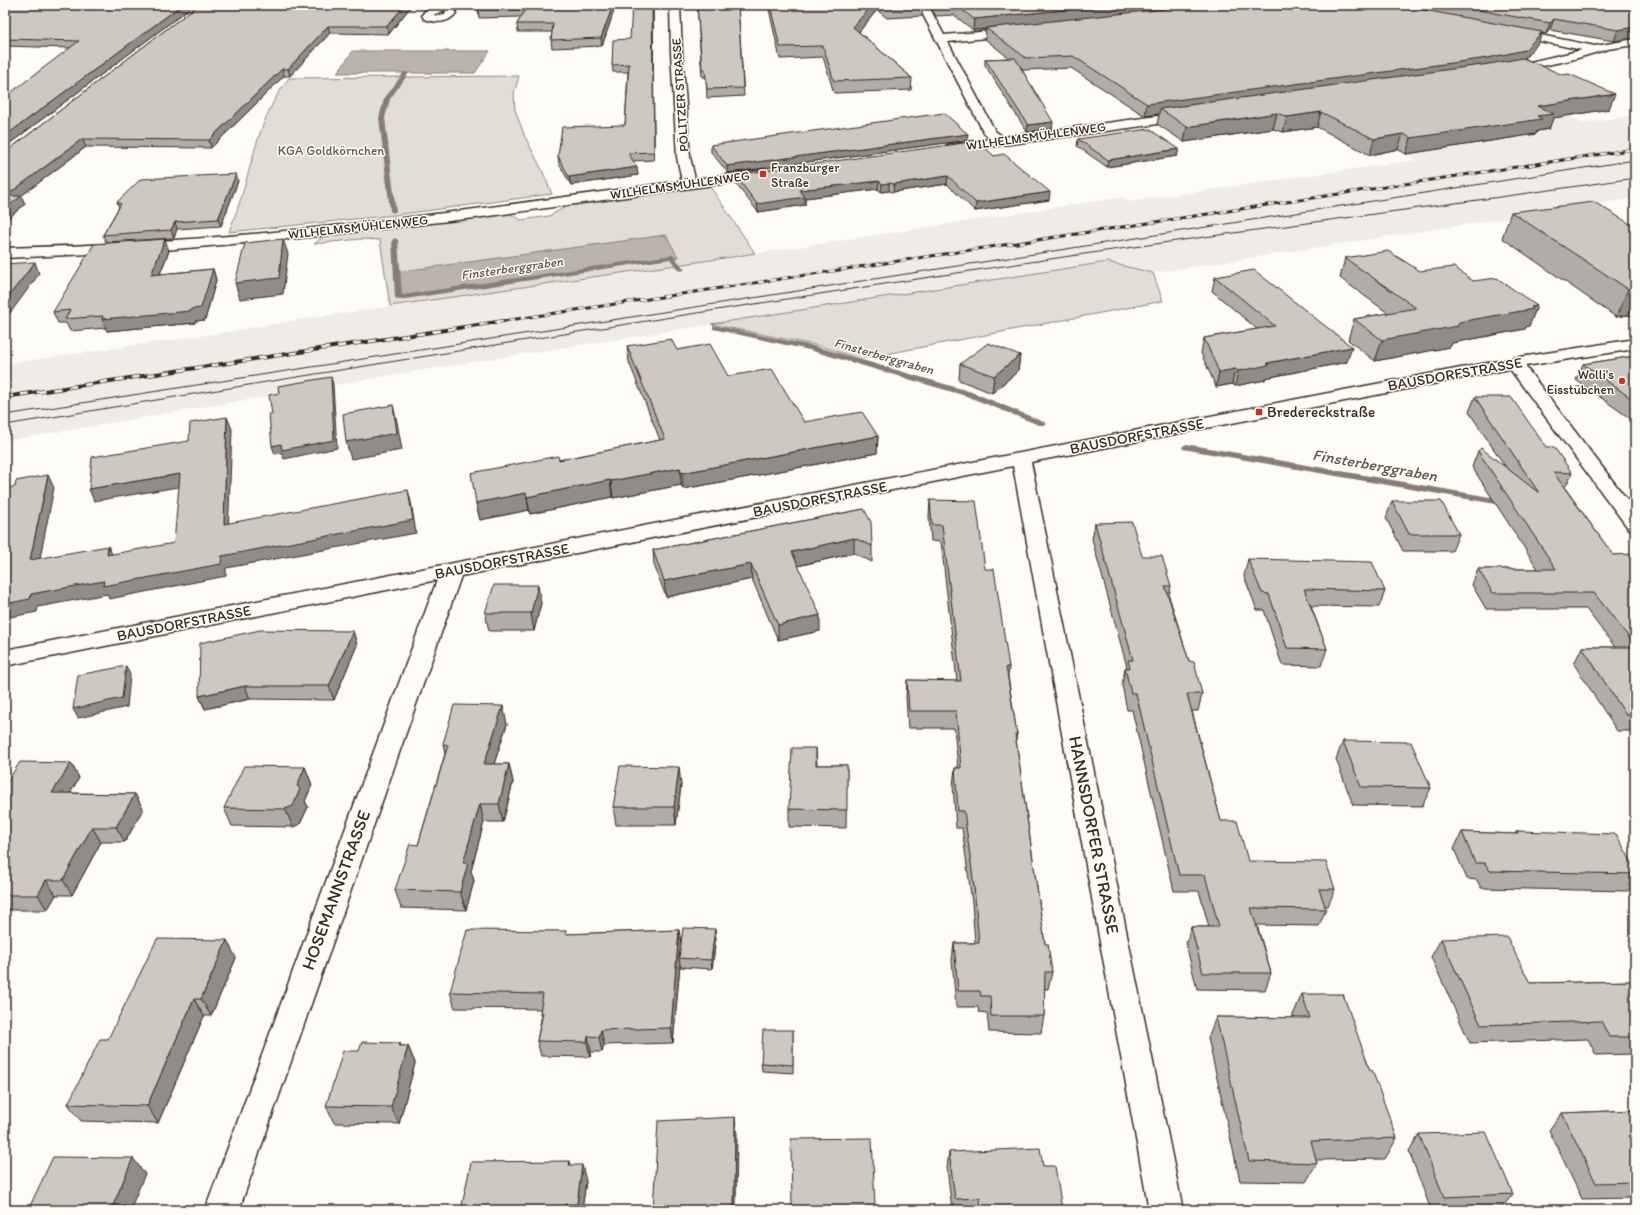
<svg xmlns="http://www.w3.org/2000/svg" width="1640" height="1215" viewBox="0 0 1640 1215" font-family="Itim,sans-serif">
  <style>
    .built { fill: #efece7 }
    .green { fill: #e1ded7; stroke: #8e847a }
    .water { fill: #bbb4ad; stroke: #887d74 }
    .lines { fill: none; stroke-linecap: round; stroke-linejoin: round }
    .stream { fill: #887d74; fill-rule: evenodd }
    .minor-casing { stroke: #3b2a1e; stroke-width: 3 }
    .minor { fill: #fdfcf7; fill-rule: evenodd }
    .tram { stroke: #3b2a1e; stroke-width: 1 }
    .rail-far1-casing { stroke: #3b2a1e; stroke-width: 3 }
    .rail-casing { stroke: #3b2a1e; stroke-width: 4 }
    .rail-far1 { stroke: #fdfcf7; stroke-width: 2; stroke-dasharray: 6; stroke-linecap: butt }
    .rail { stroke: #fdfcf7; stroke-width: 2.5; stroke-dasharray: 8; stroke-linecap: butt }
    .wall { fill: #b0aca7; stroke: #3b2a1e }
    .shaded-wall { fill: #908c88; stroke: #3b2a1e }
    .building { fill: #cdc8c2; stroke: #3b2a1e }
    .poi-dot { fill: #c8321e; stroke: #fdfcf7; stroke-width: 1.5 }
    .labels { text-anchor: middle; dominant-baseline: central; stroke-width: 3; stroke-linejoin: round; paint-order: stroke }
    .far-street-label { font-size: 13px; fill: #3b2a1e; stroke: #fdfcf7 }
    .far-park-label { font-size: 13px; fill: #64574c; stroke: #fdfcf7 }
    .far-poi-label { font-size: 13px; fill: #3b2a1e; stroke: #fdfcf7; text-anchor: start }
    .far-water-label { font-size: 13px; font-style: italic; fill: #615349; stroke: #fdfcf7 }
    .street-label { font-size: 15px; fill: #3b2a1e; stroke: #fdfcf7 }
    .poi-label { font-size: 15px; fill: #3b2a1e; stroke: #fdfcf7; text-anchor: start }
    .water-label { font-size: 16px; font-style: italic; fill: #615349; stroke: #fdfcf7 }
    .near-street-label { font-size: 18px; fill: #3b2a1e; stroke: #fdfcf7 }
  </style>
  <rect width="100%" height="100%" fill="#fdfcf7"/>
  <filter id="ink" filterUnits="userSpaceOnUse"><feTurbulence type="fractalNoise" baseFrequency=".025" numOctaves="2"/><feDisplacementMap in="SourceGraphic" scale="8" xChannelSelector="R" yChannelSelector="G"/><feConvolveMatrix kernelMatrix="1 2 1 2 8 2 1 2 1" color-interpolation-filters="sRGB"/></filter>
  <g filter="url(#ink)">
    <polygon class="built" points="1320,105 1551,107 1584,123 1635,115 1635,198 1153,273 1107,262 404,373 5,441 5,364 219,333 290,321 732,257 1124,197 1126,202 1416,160"/>
    <g class="green">
      <path d="M519,76L514,94L515,110L525,137L542,170L552,194L395,215L229,232C234,218 240,203 244,188C256,147 262,113 289,78Z"/>
      <polygon points="709,185 755,253 732,257 390,306 380,240 360,239 314,244 324,236 509,213 521,220 549,216 569,205"/>
      <polygon points="1107,262 1153,273 1163,301 860,359 820,346 711,324"/>
    </g>
    <g class="water">
      <polygon points="353,51 490,51 475,73 337,73"/>
      <polygon points="666,235 678,257 399,298 396,272"/>
    </g>
    <g class="lines">
      <g class="stream">
        <polygon points="404,72 409,73 390,99 385,118 396,211 393,213 390,211 379,118 384,99"/>
        <polygon points="395,238 398,240 402,295 672,255 674,256 685,270 679,271 670,259 399,300 395,298 392,240"/>
        <polygon points="713,325 814,346 972,392 1046,423 1045,425 1039,425 966,396 809,350 713,329"/>
        <polygon points="1186,444 1507,500 1512,503 1507,506 1183,449 1182,447"/>
      </g>
      <defs>
        <g id="minor">
          <path d="M440,5H454L456,13C448,24 436,23 424,19L422,15L425,11ZM445,10L446,13L441,16L433,15Z"/>
          <path d="M670,5H680L682,52L690,157L695,179L765,170L770,171L772,174L770,177L475,218L300,238L153,251L5,258V248C92,246 178,241 264,233C404,220 543,200 682,181L677,157L671,52Z"/>
          <polygon points="918,5 928,5 944,35 1015,29 1020,32 1015,35 948,42 995,131 1003,137 1187,112 1191,113 1193,116 1191,119 1187,120 952,152 947,151 945,148 947,145 990,139 984,133"/>
          <polygon points="1510,29 1595,46 1635,39 1635,45 1608,49 1571,60 1508,73 1504,72 1502,70 1504,68 1582,50 1506,34 1505,32"/>
          <polygon points="1635,339 1635,349 1525,366 1635,510 1635,530 1628,528 1510,369 1031,462 1183,1210 1149,1210 1013,466 461,576 239,1210 205,1210 437,580 5,666 5,650 1344,390 1514,358"/>
        </g>
      </defs>
      <use href="#minor" class="minor-casing"/>
      <use href="#minor" class="minor"/>
      <g class="tram">
        <polyline points="5,415 1635,160"/>
        <path d="M5,425C362,366 719,308 1077,255C1263,228 1449,205 1635,178"/>
      </g>
      <defs>
        <polyline id="rail-far1" points="497,322 1635,149"/>
        <polyline id="rail" points="5,397 504,321"/>
      </defs>
      <use href="#rail-far1" class="rail-far1-casing"/>
      <use href="#rail" class="rail-casing"/>
      <use href="#rail-far1" class="rail-far1"/>
      <use href="#rail" class="rail"/>
    </g>
    <g class="wall">
      <polygon points="5,5 194,5 5,147 70,48 5,46"/>
      <polygon points="198,5 412,5 389,34 330,33 290,76 284,76 211,148 86,147 21,196 25,204 5,221 5,151 7,151"/>
      <polygon points="480,5 616,5 602,46 552,48 551,40 552,32 518,32 517,24 521,17 479,18 478,10"/>
      <polygon points="653,5 654,160 633,161 638,175 571,185 559,164 558,156 625,125 628,72 613,72 612,65 630,39"/>
      <polygon points="697,5 738,5 744,96 707,98 706,77 702,77"/>
      <polygon points="768,5 923,5 922,16 887,18 877,10 859,32 912,78 911,90 834,93 823,57 780,59"/>
      <polygon points="929,5 1635,5 1635,38 1614,41 1550,30 1546,34 1542,33 1538,43 1525,58 1609,109 1553,118 1549,129 1537,131 1536,134 1406,154 1398,149 1370,155 1317,127 1283,132 1273,129 1184,142 1157,124 1159,114 1145,116 1071,68 1024,70 1021,67 1052,129 1027,132 985,65 985,59 1009,58 985,39 986,29 973,30 954,15 936,16"/>
      <polygon points="1078,139 1179,149 1177,156 1107,167 1077,146"/>
      <polygon points="967,140 728,173 711,152 711,145"/>
      <polygon points="994,156 1049,200 975,211 947,184 893,192 889,191 881,192 878,189 805,198 805,205 758,212 735,183 735,175"/>
      <polygon points="238,181 221,226 177,229 174,238 106,242 103,235 119,207 117,202"/>
      <polygon points="1511,212 1635,227 1635,316 1631,316 1628,315 1616,317 1502,238"/>
      <polygon points="169,251 160,274 213,269 216,280 205,320 195,321 195,323 107,331 106,328 70,331 66,323 58,323 53,312"/>
      <polygon points="1345,258 1473,281 1537,306 1529,326 1526,327 1525,329 1452,343 1450,347 1375,361 1348,340 1354,319 1388,313 1340,278"/>
      <polygon points="1215,277 1347,362 1265,378 1265,380 1235,386 1232,384 1216,387 1201,353 1204,338 1257,329 1212,291"/>
      <polygon points="627,346 677,350 728,376 804,422 878,436 877,453 683,489 681,485 613,498 612,497 530,514 529,510 480,520 476,503 559,460 660,440 629,362"/>
      <polygon points="1020,355 1018,371 992,393 959,380 960,364"/>
      <polygon points="1635,356 1635,422 1576,380 1583,364"/>
      <polygon points="1475,397 1546,447 1572,473 1565,488 1613,555 1635,556 1635,731 1617,731 1574,664 1582,647 1615,647 1586,609 1486,609 1472,585 1478,569 1538,569 1472,467 1478,451 1505,466 1469,412"/>
      <polygon points="930,500 985,569 1009,667 1008,676 1017,734 1016,739 1045,944 1052,972 1048,989 1044,989 1044,1016 1041,1033 989,1032 987,1013 979,1012 978,1007 956,1007 952,960 954,943 975,943 972,903 962,828 956,828 953,785 955,768 958,768 954,728 908,728 906,697 907,680 957,681 941,542 931,541 929,517"/>
      <polygon points="1392,501 1459,534 1452,551 1403,551 1386,518"/>
      <polygon points="864,509 872,546 872,562 854,553 798,566 820,631 778,640 752,579 666,597 654,565 653,550"/>
      <polygon points="1095,523 1142,556 1171,586 1169,596 1189,661 1202,694 1198,711 1192,711 1221,821 1248,861 1335,889 1328,906 1325,906 1326,909 1319,926 1257,925 1271,973 1265,990 1197,989 1186,944 1191,927 1209,927 1199,891 1174,891 1132,710 1127,710 1122,685 1125,668 1126,668 1127,667 1092,539"/>
      <polygon points="1248,559 1385,591 1379,607 1311,606 1327,649 1321,666 1282,665 1264,610 1257,610 1244,576"/>
      <polygon points="541,603 534,631 489,631 485,613"/>
      <polygon points="353,631 357,645 334,700 250,699 205,709 199,696"/>
      <polygon points="507,724 494,764 509,764 513,782 503,822 484,822 471,871 474,881 466,910 401,908 395,890 418,845 445,754 443,744"/>
      <polygon points="1343,741 1431,788 1422,806 1353,805 1336,759"/>
      <polygon points="816,748 817,765 847,765 846,828 789,827 789,809"/>
      <polygon points="71,763 79,778 70,793 135,794 143,809 125,842 101,842 72,895 56,895 47,910 5,910 5,785"/>
      <polygon points="305,767 312,785 305,801 308,807 300,824 293,827 232,826 224,808"/>
      <polygon points="681,785 676,825 616,825 613,807"/>
      <polygon points="1517,831 1635,868 1635,880 1628,891 1481,888 1477,880 1467,879 1454,849 1462,832 1515,834"/>
      <polygon points="679,930 681,944 716,938 712,969 680,967 680,964 673,1043 604,1045 602,1052 591,1052 590,1057 541,1056 537,1041 541,1020 540,1013 541,1009 455,1008 450,992 566,931 567,934"/>
      <polygon points="1441,939 1530,983 1635,981 1635,1054 1596,1055 1588,1039 1470,1043 1431,957"/>
      <polygon points="236,958 211,1016 204,1016 158,1123 81,1121 68,1104 108,1039"/>
      <polygon points="1302,994 1370,1070 1397,1138 1385,1159 1316,1160 1317,1163 1306,1182 1240,1181 1208,1038 1216,1017 1293,1018 1293,1015"/>
      <polygon points="793,1030 793,1073 762,1071 761,1063"/>
      <polygon points="401,1046 408,1046 415,1063 399,1124 334,1123 326,1106 359,1051"/>
      <polygon points="1635,1110 1635,1198 1582,1199 1549,1130 1562,1113"/>
      <polygon points="1419,1134 1513,1194 1500,1210 1431,1210 1409,1151"/>
      <polygon points="949,1152 1043,1166 1062,1209 1062,1210 952,1210 947,1168"/>
      <polygon points="570,1161 571,1165 586,1181 582,1210 461,1210"/>
      <polygon points="875,1207 875,1210 792,1210"/>
    </g>
    <g class="shaded-wall">
      <polygon points="182,5 194,5 5,147 5,136"/>
      <polygon points="405,5 412,5 389,34 387,26"/>
      <polygon points="613,5 616,5 602,46 601,38"/>
      <polygon points="652,5 653,5 654,160 654,152"/>
      <polygon points="872,5 877,5 877,10 853,39 853,27"/>
      <polygon points="1113,5 1217,5 986,28 986,29 973,30 974,19"/>
      <polygon points="1554,19 1550,30 1546,34 1550,23"/>
      <polygon points="328,26 330,33 290,76 288,69"/>
      <polygon points="1635,27 1635,38 1614,41 1618,30"/>
      <polygon points="1542,32 1538,43 1521,62 1160,109 1159,114 1145,116 1147,104"/>
      <polygon points="282,69 284,76 211,148 209,140"/>
      <polygon points="1615,94 1609,109 1553,118 1549,129 1537,131 1536,134 1406,154 1411,138 1538,106"/>
      <polygon points="1321,112 1317,127 1283,132 1287,117"/>
      <polygon points="1277,113 1273,129 1184,142 1187,127"/>
      <polygon points="1053,122 1052,129 1027,132 1028,125"/>
      <polygon points="968,134 967,140 728,173 727,166"/>
      <polygon points="1403,134 1398,149 1370,155 1374,139"/>
      <polygon points="82,139 86,147 21,196 25,204 5,221 5,209 6,196"/>
      <polygon points="1179,149 1177,156 1107,167 1108,160"/>
      <polygon points="637,167 638,175 571,185 569,177"/>
      <polygon points="236,174 238,181 221,226 218,219"/>
      <polygon points="948,176 947,184 893,192 894,184"/>
      <polygon points="879,181 878,189 805,198 805,205 758,212 757,204 799,190"/>
      <polygon points="889,183 889,191 881,192 882,184"/>
      <polygon points="1050,192 1049,200 975,211 976,203"/>
      <polygon points="175,222 177,229 174,238 171,230"/>
      <polygon points="165,239 169,251 155,286 151,275"/>
      <polygon points="283,239 288,254 283,294 240,299 235,283"/>
      <polygon points="35,262 39,274 5,320 5,301"/>
      <polygon points="213,269 216,280 205,320 195,321 195,323 107,331 102,319"/>
      <polygon points="1635,288 1635,300 1628,315 1616,317 1628,289"/>
      <polygon points="1537,306 1529,326 1526,327 1525,329 1452,343 1450,347 1375,361 1382,340 1459,322"/>
      <polygon points="1635,307 1635,316 1631,316"/>
      <polygon points="1352,347 1347,362 1265,378 1265,380 1235,386 1238,371 1267,363"/>
      <polygon points="1020,355 1018,371 992,393 994,376"/>
      <polygon points="1235,369 1232,384 1216,387 1219,372"/>
      <polygon points="331,377 333,385 337,448 284,459 282,453 275,454 272,446"/>
      <polygon points="393,405 397,422 402,450 351,459 346,442"/>
      <polygon points="227,417 232,429 228,536 224,524"/>
      <polygon points="878,436 877,453 683,489 682,473"/>
      <polygon points="680,468 681,485 613,498 611,481"/>
      <polygon points="180,474 184,486 94,501 89,489"/>
      <polygon points="48,475 54,488 37,573 30,560"/>
      <polygon points="610,480 612,497 530,514 527,497"/>
      <polygon points="408,490 411,502 416,533 226,568 226,576 109,599 107,594 38,607 37,612 5,618 5,604 31,594 222,556"/>
      <polygon points="526,493 529,510 480,520 476,503"/>
      <polygon points="854,538 854,553 792,567 792,552"/>
      <polygon points="108,546 114,558 107,555"/>
      <polygon points="751,564 752,579 666,597 664,581"/>
      <polygon points="538,585 541,603 534,631 531,613"/>
      <polygon points="820,615 820,631 778,640 778,625"/>
      <polygon points="353,631 357,645 334,700 329,686"/>
      <polygon points="126,666 130,675 127,707 78,718 73,709"/>
      <polygon points="245,686 250,699 205,709 199,696"/>
      <polygon points="5,691 7,695 5,714"/>
      <polygon points="503,706 507,724 488,782 484,764"/>
      <polygon points="71,763 79,778 61,808 52,793"/>
      <polygon points="509,764 513,782 503,822 499,804"/>
      <polygon points="305,767 312,785 305,801 308,807 300,824 293,827 285,809"/>
      <polygon points="679,767 681,785 676,825 674,807"/>
      <polygon points="135,794 143,809 125,842 116,827"/>
      <polygon points="480,804 484,822 471,871 474,881 466,910 460,892 463,863"/>
      <polygon points="92,827 101,842 72,895 63,880"/>
      <polygon points="46,880 56,895 47,910 38,895"/>
      <polygon points="715,929 716,938 712,969 711,960"/>
      <polygon points="679,930 681,946 679,958 680,964 673,1043 671,1028"/>
      <polygon points="227,940 236,958 211,1016 201,999"/>
      <polygon points="194,999 204,1016 158,1123 147,1106"/>
      <polygon points="601,1030 604,1045 602,1052 599,1037"/>
      <polygon points="588,1036 591,1052 590,1057 587,1042"/>
      <polygon points="400,1043 405,1057 408,1046 415,1063 399,1124 391,1107 399,1046"/>
      <polygon points="735,1117 737,1134 736,1210 734,1210"/>
      <polygon points="133,1158 145,1174 130,1210 111,1210"/>
      <polygon points="582,1165 586,1181 582,1210 578,1210 577,1204"/>
      <polygon points="565,1204 567,1210 564,1210"/>
    </g>
    <g class="building">
      <polygon points="5,5 182,5 5,136 5,97 79,41 5,39"/>
      <polygon points="198,5 405,5 387,26 328,26 288,69 282,69 209,140 82,139 6,196 21,196 5,209 5,151 7,151"/>
      <polygon points="480,5 613,5 601,38 551,40 553,24 517,24 525,10 478,10"/>
      <polygon points="632,5 652,5 654,152 628,153 637,167 569,177 558,156 562,127 625,125 629,64 612,65 613,40 630,39"/>
      <polygon points="697,5 738,5 743,88 707,89 705,69 702,69"/>
      <polygon points="770,5 872,5 853,27 912,78 834,81 823,46 780,47"/>
      <polygon points="886,5 923,5 923,6 888,7"/>
      <polygon points="956,5 1113,5 974,19"/>
      <polygon points="1203,5 1397,5 1542,32 1525,50 1488,58 1147,104 1073,56 1026,58 986,28"/>
      <polygon points="1450,5 1635,5 1635,27 1618,30 1554,19 1550,23"/>
      <polygon points="1015,58 1053,122 1028,125 985,59"/>
      <polygon points="1523,58 1563,75 1569,74 1615,94 1538,106 1554,114 1537,116 1542,119 1411,138 1403,134 1374,139 1321,112 1287,117 1277,113 1187,127 1160,109 1489,64"/>
      <polygon points="944,113 968,134 727,166 711,145"/>
      <polygon points="1149,129 1179,149 1108,160 1078,139"/>
      <polygon points="978,141 994,156 1004,154 1050,192 976,203 948,176 894,184 889,183 882,184 879,181 799,190 805,197 757,204 735,175"/>
      <polygon points="236,174 218,219 175,222 171,230 103,235 121,204 117,202 141,179"/>
      <polygon points="1594,202 1635,227 1635,288 1628,289 1511,212"/>
      <polygon points="165,239 151,275 213,269 201,308 191,309 191,311 102,319 103,316 65,319 70,310 53,312 94,244"/>
      <polygon points="283,239 279,278 235,283 245,243"/>
      <polygon points="1388,251 1420,271 1454,267 1473,281 1497,278 1537,306 1531,307 1533,309 1459,322 1458,326 1382,340 1354,319 1416,308 1345,258"/>
      <polygon points="35,262 5,301 5,264"/>
      <polygon points="1254,270 1352,347 1267,363 1269,365 1238,371 1235,369 1219,372 1204,338 1275,326 1215,277"/>
      <polygon points="671,339 677,350 710,344 728,376 772,369 804,422 862,412 878,436 682,473 680,468 611,481 610,480 527,497 526,493 476,503 471,473 558,456 559,460 665,439 627,346"/>
      <polygon points="988,343 1020,355 994,376 960,364"/>
      <polygon points="1635,356 1635,401 1583,364"/>
      <polygon points="331,377 334,440 282,450 281,444 272,446 269,414 272,414 269,395 279,393 278,386"/>
      <polygon points="1475,397 1511,397 1546,447 1554,447 1572,473 1553,472 1613,555 1634,554 1635,556 1635,645 1594,593 1493,593 1478,569 1556,569 1478,451 1481,448 1539,493"/>
      <polygon points="393,405 397,433 346,442 343,414"/>
      <polygon points="227,417 224,524 408,490 413,520 222,556 221,564 103,586 104,581 31,594 30,599 5,604 5,488 15,487 16,481 48,475 30,560 108,546 107,555 174,543 180,474 89,489 92,457 189,441 190,423"/>
      <polygon points="930,500 976,501 985,569 994,569 1009,667 1006,667 1017,734 1015,734 1045,944 1048,944 1052,972 1045,972 1044,1016 991,1016 990,996 981,996 980,991 958,991 954,943 979,943 974,886 964,811 958,811 955,768 961,768 956,711 909,711 907,680 961,681 942,525 932,525"/>
      <polygon points="1392,501 1441,501 1459,534 1409,534"/>
      <polygon points="864,509 871,522 872,546 854,538 792,552 820,615 778,625 751,564 664,581 653,550"/>
      <polygon points="1132,522 1142,556 1162,556 1171,586 1165,586 1189,661 1194,662 1202,694 1187,694 1221,821 1237,821 1248,861 1326,862 1335,889 1319,889 1326,909 1251,908 1271,973 1203,973 1191,927 1219,927 1205,875 1179,875 1136,693 1131,693 1125,668 1130,668 1128,660 1133,660 1095,523"/>
      <polygon points="1248,559 1372,562 1385,591 1304,589 1327,649 1287,648 1269,594 1262,593"/>
      <polygon points="494,585 538,585 531,613 485,613"/>
      <polygon points="260,630 353,631 329,686 245,686 199,696 200,643"/>
      <polygon points="1582,647 1635,647 1635,715 1626,715"/>
      <polygon points="126,666 122,698 73,709 78,675"/>
      <polygon points="454,705 503,706 484,764 509,764 499,804 480,804 463,863 468,863 460,892 395,890 410,844 418,845 448,745 443,744"/>
      <polygon points="1343,741 1411,742 1431,788 1361,787"/>
      <polygon points="792,748 816,748 816,765 847,765 847,810 789,809"/>
      <polygon points="20,762 71,763 52,793 135,794 116,827 92,827 63,880 46,880 38,895 5,895 5,785"/>
      <polygon points="244,766 305,767 297,786 300,789 293,806 285,809 224,808"/>
      <polygon points="620,766 679,767 674,807 613,807"/>
      <polygon points="1517,831 1616,834 1635,868 1635,874 1490,871 1485,863 1475,863 1462,832 1518,834"/>
      <polygon points="683,928 715,929 711,960 679,958"/>
      <polygon points="467,930 566,931 566,934 679,930 671,1028 601,1030 599,1037 588,1036 587,1042 537,1041 543,1013 540,1013 543,994 450,992"/>
      <polygon points="1507,937 1530,983 1635,981 1635,1037 1609,1037 1601,1021 1481,1025 1441,939"/>
      <polygon points="157,939 227,940 201,999 194,999 147,1106 68,1104 100,1039 108,1039"/>
      <polygon points="1302,994 1343,994 1370,1070 1372,1070 1397,1138 1311,1141 1317,1163 1249,1161 1216,1017 1310,1018"/>
      <polygon points="763,1030 793,1030 793,1065 761,1063"/>
      <polygon points="362,1042 400,1043 399,1046 408,1046 391,1107 326,1106 343,1051 359,1051"/>
      <polygon points="1635,1110 1635,1182 1596,1183 1562,1113"/>
      <polygon points="735,1117 734,1210 653,1210 658,1121"/>
      <polygon points="1486,1132 1513,1194 1444,1197 1419,1134"/>
      <polygon points="872,1138 875,1207 792,1210 791,1139"/>
      <polygon points="1040,1148 1043,1166 1055,1166 1062,1209 1034,1210 981,1210 980,1198 955,1199 949,1152"/>
      <polygon points="53,1157 133,1158 111,1210 28,1210"/>
      <polygon points="570,1161 569,1165 582,1165 577,1204 565,1204 564,1210 461,1210 471,1162"/>
    </g>
  </g>
  <g class="poi-dot">
    <rect x="759" y="170" width="8" height="8" rx="2"/>
    <circle cx="1622" cy="381" r="4"/>
    <rect x="1255" y="408" width="8" height="8" rx="2"/>
  </g>
  <g class="labels">
    <g class="far-street-label">
      <text transform="translate(680 95) rotate(-94)">PÖLITZER STRASSE</text>
      <text transform="translate(1036 136) rotate(-8)">WILHELMSMÜHLENWEG</text>
      <text transform="translate(680 185) rotate(-8)">WILHELMSMÜHLENWEG</text>
      <text transform="translate(358 227) rotate(-6)">WILHELMSMÜHLENWEG</text>
    </g>
    <g class="far-park-label">
      <text x="331" y="150">KGA Goldkörnchen</text>
    </g>
    <g class="far-poi-label">
      <text x="771" y="167">Franzburger<tspan x="771" dy="15">Straße</tspan></text>
      <text x="1614" y="374" text-anchor="end">Wolli's<tspan x="1614" dy="15">Eisstübchen</tspan></text>
    </g>
    <g class="far-water-label">
      <text transform="translate(512 268) rotate(-8)">Finsterberggraben</text>
      <text transform="translate(884 356) rotate(16)">Finsterberggraben</text>
    </g>
    <g class="street-label">
      <text transform="translate(1455 374) rotate(-10)">BAUSDORFSTRASSE</text>
      <text transform="translate(1137 436) rotate(-11)">BAUSDORFSTRASSE</text>
      <text transform="translate(820 499) rotate(-11)">BAUSDORFSTRASSE</text>
      <text transform="translate(502 561) rotate(-11)">BAUSDORFSTRASSE</text>
      <text transform="translate(184 623) rotate(-11)">BAUSDORFSTRASSE</text>
    </g>
    <g class="poi-label">
      <text x="1267" y="412">Bredereckstraße</text>
    </g>
    <g class="water-label">
      <text transform="translate(1375 465) rotate(10)">Finsterberggraben</text>
    </g>
    <g class="near-street-label">
      <text transform="translate(1094 835) rotate(79)">HANNSDORFER STRASSE</text>
      <text transform="translate(336 890) rotate(-70)">HOSEMANNSTRASSE</text>
    </g>
  </g>
  <rect width="1640" height="1215" fill="none" stroke="#fdfcf7" stroke-width="20"/>
  <rect x="10" y="10" width="1620" height="1195" fill="none" stroke="#3b2a1e" stroke-width="1.5" filter="url(#ink)"/>
</svg>
